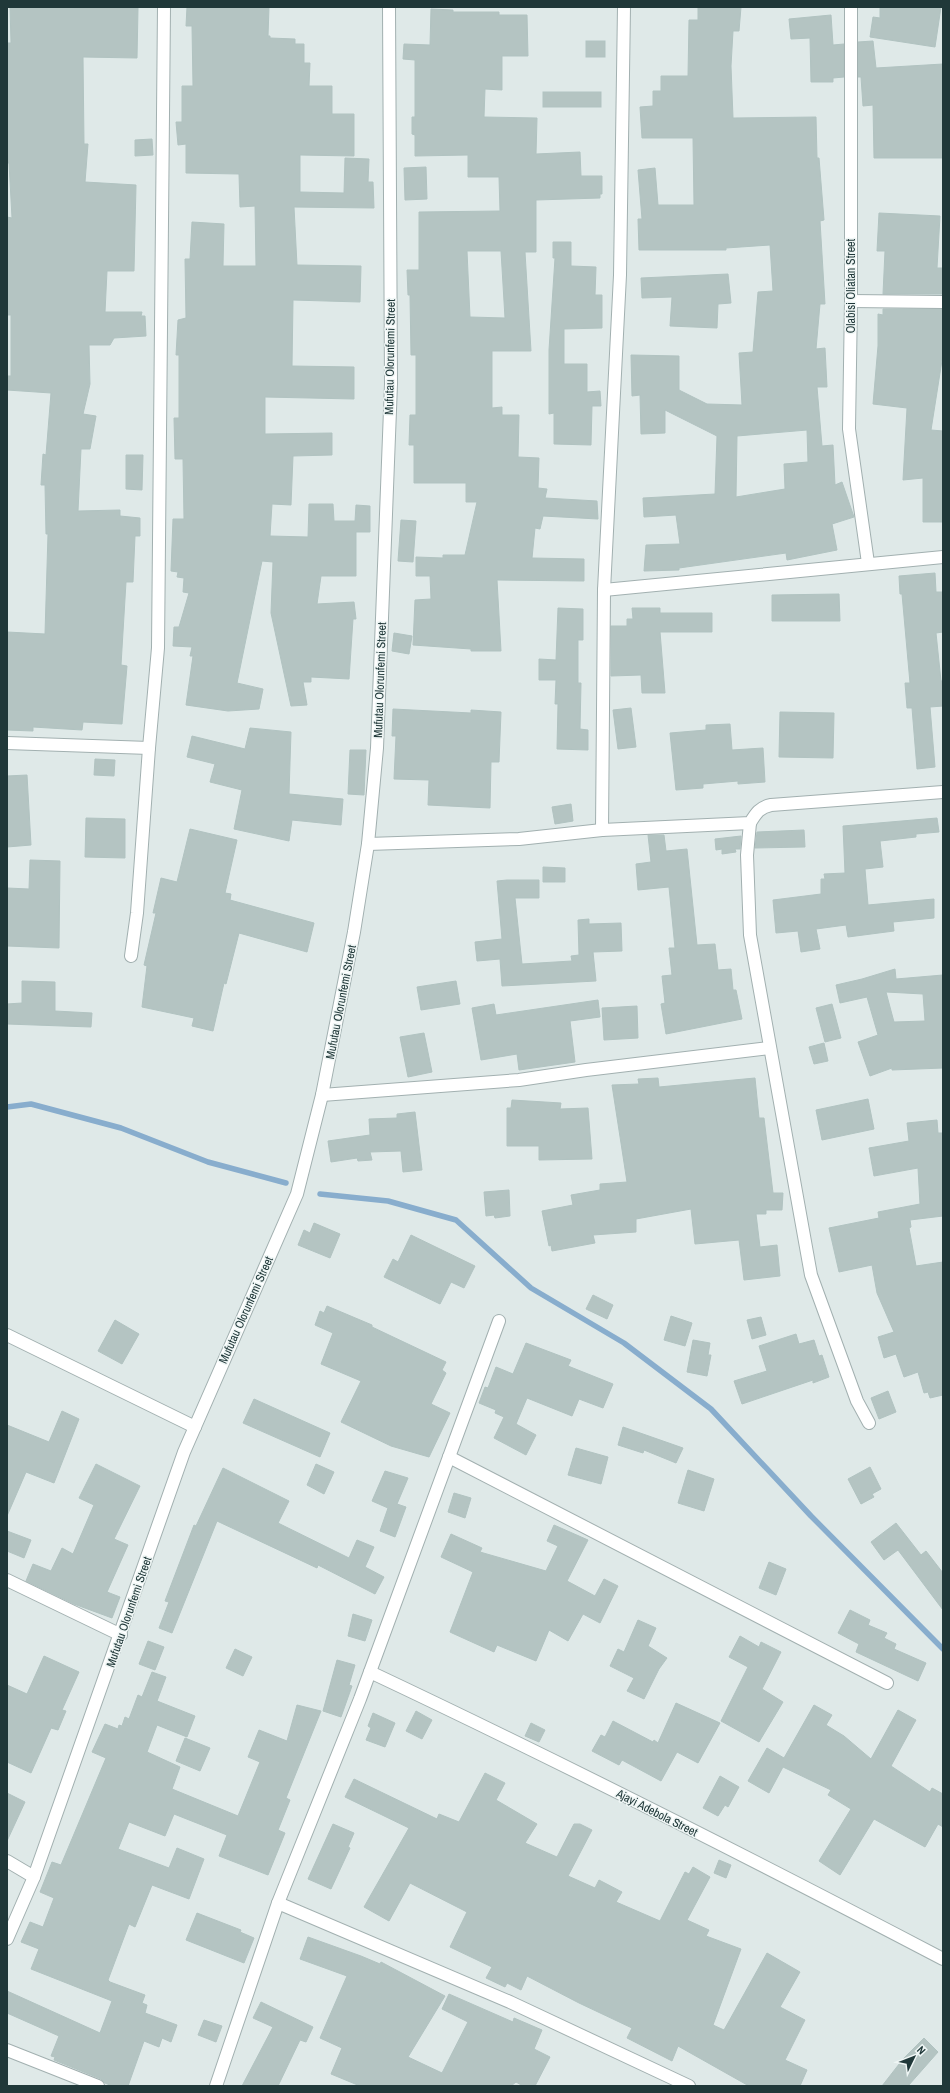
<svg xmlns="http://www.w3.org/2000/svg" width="950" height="2093" viewBox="0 0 950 2093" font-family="'Archivo Narrow',sans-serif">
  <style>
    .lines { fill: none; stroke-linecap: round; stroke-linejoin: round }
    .stream { stroke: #88adcd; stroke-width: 5.5 }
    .building { fill: #b4c4c2; stroke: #b1c3c1; fill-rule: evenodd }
    .minor-casing { stroke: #a2b0b0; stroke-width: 14 }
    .minor { stroke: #fff; stroke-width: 12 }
    .labels { text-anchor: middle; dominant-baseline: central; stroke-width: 3; stroke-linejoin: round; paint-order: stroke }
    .street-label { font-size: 12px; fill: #203839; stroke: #eff6f5 }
  </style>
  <rect width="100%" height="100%" fill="#dfe9e8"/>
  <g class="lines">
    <g class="stream">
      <polyline points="7,1107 31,1104 121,1128 208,1162 286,1183"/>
      <polyline points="320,1194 388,1201 456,1220 531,1288 624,1343 711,1409 811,1516 943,1649"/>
    </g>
  </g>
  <g class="building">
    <polygon points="10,7 138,8 137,58 83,57 84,144 88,144 85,182 136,185 134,271 107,271 105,312 142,312 141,316 145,316 146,336 114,338 110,345 89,345 90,384 83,414 96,416 90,449 81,449 78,511 120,510 120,516 140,518 140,536 135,536 133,582 126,582 121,665 127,666 122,724 83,722 82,730 33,727 33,731 7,730 7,632 45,634 48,534 46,534 45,485 41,485 43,454 46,455 51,393 7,390 7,376 11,376 11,315 7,315 7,217 12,218 9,163 7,163 7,43 11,43"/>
    <polygon points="187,7 269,7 268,36 270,36 270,38 295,39 295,44 304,44 304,63 310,63 309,86 332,86 332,114 354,114 354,156 300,155 300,192 344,193 345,158 369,159 368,182 373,182 374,208 294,207 297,265 361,266 360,302 293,300 292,366 354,367 354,399 265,397 265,434 332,433 332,455 293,456 291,505 272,504 270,536 308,537 309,504 333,504 334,521 355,521 356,505 370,506 370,532 356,532 356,576 321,576 317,604 354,602 356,619 353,619 349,679 311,677 311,682 303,682 307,705 291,706 271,613 273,562 262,561 237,683 263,689 259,709 228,711 186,705 193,656 190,656 192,647 173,646 174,627 179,627 189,593 183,592 184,578 177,577 178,572 171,571 173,519 184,519 183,459 175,459 174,418 179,418 179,355 176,355 178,320 186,318 185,259 190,259 192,222 224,224 223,266 256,266 255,206 240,207 239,174 186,173 186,144 178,145 176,122 182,122 182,86 193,86 192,26 186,26"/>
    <path d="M698,7H741L739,31H733L731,66L733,118L816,117L817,158H819L824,220L820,221L825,304H820L816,349L825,348L827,387H817L822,446L833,445L835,485L842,482L854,517L832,524L837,550L787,560L786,553L679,568V570L644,571L646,545L680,544L676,515L644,517L643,498L715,494L717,436L665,410V433L641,434L640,395L632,396L631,355L679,356V390L707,404L742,405L739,353L753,352L758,292L773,291L770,245L726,248V250H639L638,219H642L638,170L655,168L658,205H694L693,138H642L640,107L653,106V91H661V76H688L689,20H698ZM807,430L808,462L784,464L785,489L736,497L737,436Z"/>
    <polygon points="880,7 941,7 935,47 870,37 873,17 880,18"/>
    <path d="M431,9L453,10V12H499V15H527L528,56H502V90L485,89L484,117L537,118L536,154L580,152L581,176H602V194H600V198L536,200V252H525L531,351H492V408L502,407V415H519L518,457L539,458L538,488L547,489L545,498L597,501L598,519L543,516L540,529L535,528L532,558L584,559V581L497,580L501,651H471V649L413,645L415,600L431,599L430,576H416V557L443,558V555H465L477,502H466V483H414V445H409L410,415H416V355H411L410,295H408L407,270H419V212L500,211L499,177H468V155L415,156V135L412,134V117H415V60L403,59L404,44L430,45ZM467,251H501L505,318L470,317Z"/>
    <polygon points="831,15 833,45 844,44 844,77 833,78 833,82 811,82 810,38 791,39 789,19"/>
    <rect x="586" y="41" width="19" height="16"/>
    <polygon points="873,41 876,68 943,64 943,158 874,158 873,105 863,106 861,77 858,77 858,42"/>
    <rect x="543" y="92" width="58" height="15"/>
    <polygon points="152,139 153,155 135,156 135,140"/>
    <polygon points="426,167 427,199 405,200 404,168"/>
    <polygon points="879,213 940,216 937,268 943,268 943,294 883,294 885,251 877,251"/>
    <polygon points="553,242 571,242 571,266 596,267 595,295 602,295 602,328 564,329 564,364 587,364 587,392 600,391 601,406 592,406 591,445 554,444 554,413 549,414 549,350 555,258 553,258"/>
    <polygon points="728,274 731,303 718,304 717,328 670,326 672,297 642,298 641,278"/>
    <polygon points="883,309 943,309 943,354 931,430 943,431 943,522 923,522 923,478 903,480 907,408 873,404 878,346 878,314 883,315"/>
    <polygon points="126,455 143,455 142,490 126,489"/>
    <polygon points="401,520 416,521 413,562 398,561"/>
    <polygon points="935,573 936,592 943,592 943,632 936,633 941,681 943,681 943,706 930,707 935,767 917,769 912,708 907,708 905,683 910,683 902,594 900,594 899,576"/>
    <polygon points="839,594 840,621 772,621 772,595"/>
    <polygon points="558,608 583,609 583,640 578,640 578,683 581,683 580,729 588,730 588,750 557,749 558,704 555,704 556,680 539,680 539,659 556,660"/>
    <polygon points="632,608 660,608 660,613 712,613 712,632 660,632 665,693 642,693 641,675 611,676 611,626 627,626 627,619 633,619"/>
    <polygon points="394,633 412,636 409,654 392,651"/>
    <polygon points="631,708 636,747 618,749 613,710"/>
    <polygon points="393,709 471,713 471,710 501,712 499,762 491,762 490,808 428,805 429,780 394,779 396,736 392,736"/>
    <polygon points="780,712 834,713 833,758 779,757"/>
    <polygon points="730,724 732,750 763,748 765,782 738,784 738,781 703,784 703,788 676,790 670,733 706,730 706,725"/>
    <polygon points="250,728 291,732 289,794 343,799 341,825 292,820 289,841 234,829 242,790 210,782 215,764 187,757 192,736 245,749"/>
    <polygon points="350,750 366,750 364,795 348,794"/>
    <polygon points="95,759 115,760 114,776 94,775"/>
    <polygon points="27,775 31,845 7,847 7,776"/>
    <polygon points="571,804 573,821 555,824 552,807"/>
    <polygon points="86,818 125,819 125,858 85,857"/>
    <polygon points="937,818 939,832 916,834 916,837 880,841 883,867 865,869 868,905 934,899 934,918 893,922 894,931 848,937 846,925 816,929 820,949 801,952 798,931 776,933 773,900 821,894 821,879 825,879 824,874 845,873 843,826"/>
    <polygon points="190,829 237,840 225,893 231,894 230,900 314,923 307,952 239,933 226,984 224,983 213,1031 192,1026 194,1018 142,1007 147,966 144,965 156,913 153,913 161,878 177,882"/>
    <polygon points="804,830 805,847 755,848 757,832"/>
    <polygon points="648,835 664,835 666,851 687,849 697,945 715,944 718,970 731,969 733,990 736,990 742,1019 666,1034 661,1004 665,1003 662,976 672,975 669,948 675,948 669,887 638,890 636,864 651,862"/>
    <polygon points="741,836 740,849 735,849 736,852 722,854 722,849 716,850 715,839"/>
    <polygon points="30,860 60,861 59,948 7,946 7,888 29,889"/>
    <polygon points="543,867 565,868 565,882 543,882"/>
    <polygon points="507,880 539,880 539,898 515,898 522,964 572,961 571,956 579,955 578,920 589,919 589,924 621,923 622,951 593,952 596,981 502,986 500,959 477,961 475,942 502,939 497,881"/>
    <path d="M895,969L896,979L943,975V1068L892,1070V1068L870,1076L858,1042L878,1035L867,997L840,1003L836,985L862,979ZM886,992L923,994L925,1021L894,1022Z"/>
    <polygon points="22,981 55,982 55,1011 92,1013 91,1027 7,1024 7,1004 22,1003"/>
    <polygon points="456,981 460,1004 421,1010 417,987"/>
    <polygon points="598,1000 600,1017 570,1021 575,1062 519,1070 517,1054 481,1060 472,1008 494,1004 496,1015"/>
    <polygon points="832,1004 841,1038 825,1042 816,1008"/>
    <polygon points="637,1006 638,1038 604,1040 602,1008"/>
    <polygon points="424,1033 432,1072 408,1077 400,1037"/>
    <polygon points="824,1043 828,1061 814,1064 809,1047"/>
    <polygon points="658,1078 659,1087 755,1078 759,1118 764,1118 773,1193 783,1193 782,1210 766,1210 766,1214 756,1214 760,1247 777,1245 780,1276 744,1280 739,1240 695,1244 691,1209 636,1219 636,1232 593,1235 595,1243 552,1251 551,1245 549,1246 542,1211 573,1205 571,1195 600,1190 600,1184 627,1182 612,1085 639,1084 638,1079"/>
    <polygon points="868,1099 874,1129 822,1140 816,1110"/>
    <polygon points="512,1100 561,1103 560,1109 588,1108 592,1159 539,1160 539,1146 507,1146 507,1108 511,1108"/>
    <polygon points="415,1112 422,1170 403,1172 401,1151 370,1152 372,1160 358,1161 357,1158 331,1162 328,1141 370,1135 369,1119 397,1118 397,1114"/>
    <polygon points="937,1120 938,1133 943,1133 943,1216 910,1220 911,1227 909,1228 916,1266 943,1262 943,1395 930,1398 928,1392 924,1393 918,1372 904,1377 896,1354 884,1358 878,1337 894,1332 877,1293 872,1265 839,1272 829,1228 879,1218 878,1212 920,1204 918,1168 874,1176 869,1148 909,1141 907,1123"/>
    <polygon points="509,1190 510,1216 495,1218 494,1215 486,1216 484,1192"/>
    <polygon points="314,1223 340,1234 330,1258 298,1245 304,1230 310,1233"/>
    <polygon points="411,1235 475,1266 464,1288 451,1282 440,1304 384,1277 393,1259 398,1262"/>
    <polygon points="593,1295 613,1305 607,1319 586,1309"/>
    <polygon points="327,1306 372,1325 372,1327 446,1362 442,1370 446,1373 431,1404 450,1413 429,1457 391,1446 341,1422 361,1381 321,1364 333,1333 315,1325 320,1311 324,1313"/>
    <polygon points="671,1316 692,1323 685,1346 664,1340"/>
    <polygon points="761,1317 766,1335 752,1339 747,1320"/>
    <polygon points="115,1320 139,1334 122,1364 98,1351"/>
    <polygon points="796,1334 799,1344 814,1340 819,1356 822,1355 829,1377 813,1383 813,1380 742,1404 734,1381 767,1371 759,1346"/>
    <polygon points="693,1340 710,1343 708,1355 711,1355 707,1376 687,1372"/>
    <polygon points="526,1343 571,1360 568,1366 613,1384 603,1408 579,1399 572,1416 527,1398 516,1424 536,1435 526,1455 494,1438 504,1417 495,1413 496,1410 479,1403 485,1387 488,1388 496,1367 513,1374"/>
    <polygon points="888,1391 896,1412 879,1419 871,1398"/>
    <polygon points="254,1399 330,1433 320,1457 243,1423"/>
    <polygon points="62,1411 79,1419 54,1483 26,1472 7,1516 7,1425 49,1442"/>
    <polygon points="623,1427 683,1448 676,1463 644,1450 643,1453 618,1445"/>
    <polygon points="576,1448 608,1457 601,1484 568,1475"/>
    <polygon points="96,1464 140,1486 114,1539 128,1545 107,1592 120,1597 112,1618 74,1604 26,1581 33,1564 51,1571 62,1548 73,1554 94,1505 79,1498"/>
    <polygon points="316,1464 334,1472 324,1494 307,1485"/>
    <polygon points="870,1467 881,1489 872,1494 874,1497 861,1504 848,1479"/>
    <polygon points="223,1468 289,1501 278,1523 349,1558 357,1540 374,1547 365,1567 384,1577 375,1594 318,1565 317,1568 217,1521 172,1633 159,1628 169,1602 165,1601 194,1525 196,1526"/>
    <polygon points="688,1470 714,1479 704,1511 678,1503"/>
    <polygon points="385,1471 408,1478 397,1504 406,1507 395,1537 380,1531 388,1508 372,1501"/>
    <polygon points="454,1493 471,1498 465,1518 448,1512"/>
    <polygon points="896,1523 921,1555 926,1551 943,1573 943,1610 898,1550 884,1560 871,1542"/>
    <polygon points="554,1525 588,1540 567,1581 595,1596 604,1579 618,1586 600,1623 583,1614 568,1641 549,1630 536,1661 497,1645 494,1652 452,1633 450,1632 473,1572 441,1557 451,1534 482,1548 480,1552 546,1571 558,1546 547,1541"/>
    <polygon points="7,1531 31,1540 24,1558 7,1551"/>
    <polygon points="769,1562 786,1569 776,1595 759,1588"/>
    <polygon points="850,1610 870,1620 868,1625 887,1633 884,1638 896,1644 894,1649 926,1663 918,1681 856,1652 859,1644 838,1633"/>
    <polygon points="353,1614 372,1620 365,1641 348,1636"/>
    <polygon points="638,1620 656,1628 648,1646 667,1658 659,1669 644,1699 627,1691 634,1678 610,1666 618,1649 624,1652"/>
    <polygon points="740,1636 759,1647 761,1642 781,1652 762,1689 783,1702 759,1742 721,1721 748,1667 729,1657"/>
    <polygon points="148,1641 164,1647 155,1670 139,1664"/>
    <polygon points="235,1649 252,1657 243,1676 226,1668"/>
    <polygon points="44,1656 79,1672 62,1710 66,1711 58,1730 51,1728 31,1773 7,1762 7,1685 27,1694"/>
    <polygon points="337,1660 355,1665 349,1685 352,1686 341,1717 323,1711"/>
    <polygon points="152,1672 166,1677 157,1701 195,1716 187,1737 157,1725 147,1752 180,1767 172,1789 238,1816 260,1762 248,1757 259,1730 287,1741 297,1705 321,1711 286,1798 290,1800 278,1830 285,1833 268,1875 219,1856 227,1835 174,1814 165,1836 129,1822 118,1849 169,1868 177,1848 204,1859 189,1899 152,1885 135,1927 129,1924 108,1980 110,1982 145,1995 142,2003 147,2005 145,2013 177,2025 171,2042 162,2038 159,2047 144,2041 128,2086 112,2086 105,2083 101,2079 54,2060 55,2057 51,2056 59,2036 7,2013 7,1991 100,2033 112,2001 31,1969 39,1949 21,1942 30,1922 43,1927 54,1898 40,1892 52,1862 61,1865 106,1758 92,1752 105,1724 118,1729 119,1725 122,1726 125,1717 129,1719 138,1695 142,1697"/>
    <polygon points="676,1703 720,1723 698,1763 677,1752 661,1781 622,1760 619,1765 592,1751 601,1735 605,1737 613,1721 653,1742 654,1740 658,1743"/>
    <polygon points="814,1705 832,1715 826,1725 844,1736 871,1759 898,1710 916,1720 891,1766 930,1792 932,1788 943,1794 943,1827 938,1824 925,1847 874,1819 840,1875 819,1861 851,1809 828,1795 831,1790 783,1767 769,1793 748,1781 767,1748 784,1758"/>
    <polygon points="416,1711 432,1720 422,1739 406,1731"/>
    <polygon points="373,1713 395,1723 385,1747 366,1740 371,1728 368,1726"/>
    <polygon points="531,1723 545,1730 539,1742 525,1736"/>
    <polygon points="185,1738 210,1748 200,1771 176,1761"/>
    <polygon points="485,1773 505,1783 496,1800 537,1824 525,1843 557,1857 574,1824 580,1824 592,1830 568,1876 595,1888 599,1880 622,1892 616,1902 660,1921 685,1872 689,1874 693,1867 710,1877 687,1920 709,1930 706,1936 741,1949 713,2025 724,2030 767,1953 800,1972 780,2007 805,2020 785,2060 807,2070 800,2086 749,2086 678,2046 672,2061 627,2038 632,2028 579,2003 527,1976 521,1990 507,1983 505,1987 486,1978 492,1967 450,1947 467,1912 410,1883 389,1921 364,1907 409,1828 345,1797 354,1779 437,1819 439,1814 459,1822"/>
    <polygon points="720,1776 739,1787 728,1807 725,1805 718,1816 703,1808"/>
    <polygon points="7,1793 25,1802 7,1841"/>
    <polygon points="333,1824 354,1833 348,1847 350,1848 331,1889 308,1879"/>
    <polygon points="719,1860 731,1865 726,1878 714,1873"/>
    <polygon points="197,1913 241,1930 240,1932 254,1938 244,1963 186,1940"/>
    <polygon points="308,1937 361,1956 380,1964 381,1962 445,1996 408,2057 442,2073 468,2022 442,2009 449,1994 513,2022 514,2018 542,2030 534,2049 550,2057 535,2086 523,2086 516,2082 511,2086 360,2086 331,2074 342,2048 320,2038 347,1976 300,1959"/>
    <polygon points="261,2002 313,2027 306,2042 300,2040 278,2086 242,2086 273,2027 253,2018"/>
    <polygon points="204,2020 222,2026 216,2042 198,2035"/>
    <polygon points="924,2038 938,2052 908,2086 882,2086 903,2059"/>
  </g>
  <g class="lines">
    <defs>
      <g id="minor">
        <polyline points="851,7 851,301 849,429 868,563"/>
        <polyline points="851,301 943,302"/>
        <polyline points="604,590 943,557"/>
        <polyline points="7,743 149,748"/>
        <polyline points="750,823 747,855 750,935 811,1275 857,1401 869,1423"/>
        <polyline points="602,830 604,590 620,275 624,7"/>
        <path d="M368,844L519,839L602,830L750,823C756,813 760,807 771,805L943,792"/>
        <polyline points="131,956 137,913 149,748 158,648 164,7"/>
        <polyline points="322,1095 519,1080 586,1070 769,1048"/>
        <polyline points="7,1335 195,1427"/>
        <polyline points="449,1457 887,1683"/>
        <polyline points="7,1580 121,1635"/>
        <path d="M370,1672C563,1763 754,1860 943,1959"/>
        <polyline points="7,1861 34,1877"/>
        <polyline points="278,1903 510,2002 689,2086"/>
        <polyline points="7,1939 34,1877 184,1452 297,1194 322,1095 354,932 368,844 377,748 391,384 389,7"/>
        <polyline points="7,2050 98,2086"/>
        <polyline points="216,2086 278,1903 360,1699 499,1321"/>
      </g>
    </defs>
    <use href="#minor" class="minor-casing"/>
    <use href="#minor" class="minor"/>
  </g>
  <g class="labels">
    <g class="street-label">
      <text transform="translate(851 286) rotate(-90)">Olabisi Oliatan Street</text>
      <text transform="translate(390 357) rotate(-89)">Mufutau Olorunfemi Street</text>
      <text transform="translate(380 680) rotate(-88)">Mufutau Olorunfemi Street</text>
      <text transform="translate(341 1002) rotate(-79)">Mufutau Olorunfemi Street</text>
      <text transform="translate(246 1310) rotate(-66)">Mufutau Olorunfemi Street</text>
      <text transform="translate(129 1612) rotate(-71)">Mufutau Olorunfemi Street</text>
      <text transform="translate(657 1813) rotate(27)">Ajayi Adebola Street</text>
    </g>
  </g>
  <rect width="950" height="2093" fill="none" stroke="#203839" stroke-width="16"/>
  <g transform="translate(914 2057) rotate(47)" stroke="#eff6f5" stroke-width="3" paint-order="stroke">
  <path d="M0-3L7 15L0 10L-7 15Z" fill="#203839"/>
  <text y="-6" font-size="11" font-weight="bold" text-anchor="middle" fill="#203839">N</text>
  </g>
</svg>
